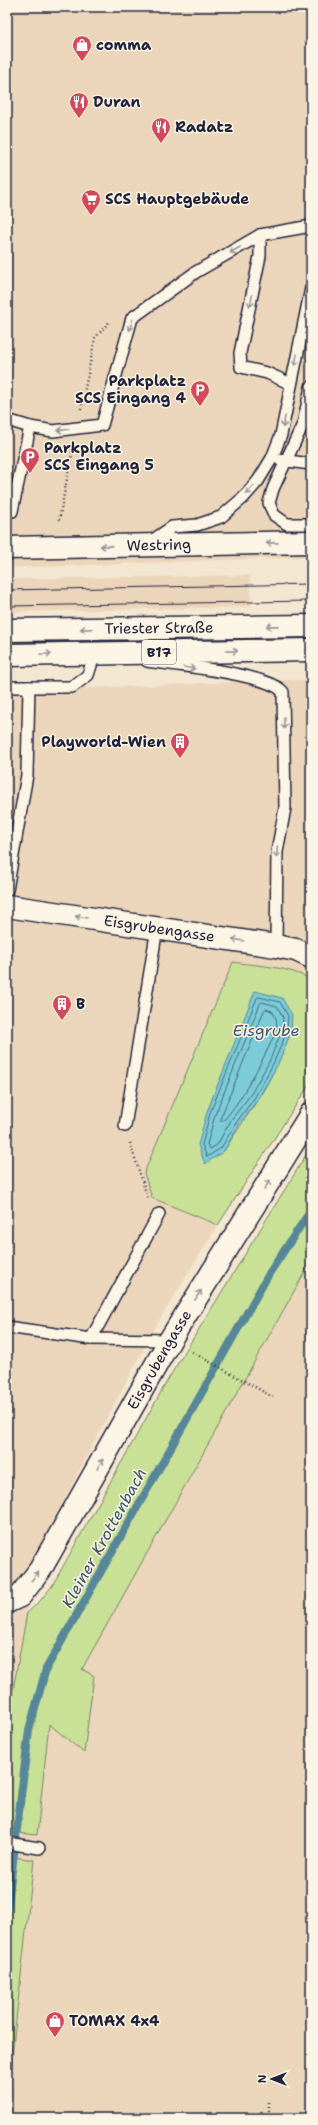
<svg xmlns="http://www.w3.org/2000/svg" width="318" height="2125" viewBox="0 0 318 2125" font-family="'Shantell Sans',sans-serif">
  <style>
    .built { fill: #ebd6bc }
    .green { fill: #c9e196; stroke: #768268; fill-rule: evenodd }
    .water { fill: #7bcbd8; stroke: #578799 }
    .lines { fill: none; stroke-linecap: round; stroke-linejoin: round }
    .shore { stroke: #46667a; stroke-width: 1 }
    .stream { stroke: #578799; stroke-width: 8 }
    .lane-casing { stroke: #22223b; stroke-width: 14 }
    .street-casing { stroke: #22223b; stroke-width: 25 }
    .primary-casing { stroke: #22223b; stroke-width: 25 }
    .path { stroke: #22223b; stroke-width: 2.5; stroke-dasharray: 1 3; stroke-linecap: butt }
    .lane { stroke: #fcf5e5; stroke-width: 11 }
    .street { stroke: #fcf5e5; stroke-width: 22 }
    .primary { stroke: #fcf5e5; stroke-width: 22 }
    .tram { stroke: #22223b; stroke-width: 1 }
    .oneway { stroke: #9a9698 }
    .labels { text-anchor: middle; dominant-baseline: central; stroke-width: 3; stroke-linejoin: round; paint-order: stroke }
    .shield { fill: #fcf5e5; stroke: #63616e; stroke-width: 1 }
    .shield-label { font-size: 14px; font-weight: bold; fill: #22223b }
    .poi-label { font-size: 15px; font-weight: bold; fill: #22223b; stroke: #fcf5e5; text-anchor: start }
    .street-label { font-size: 15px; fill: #22223b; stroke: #fcf5e5 }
    .water-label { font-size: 16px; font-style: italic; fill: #3d556a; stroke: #fcf5e5 }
  </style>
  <rect width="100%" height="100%" fill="#f4e7d2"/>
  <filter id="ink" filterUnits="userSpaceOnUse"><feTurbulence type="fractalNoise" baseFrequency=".025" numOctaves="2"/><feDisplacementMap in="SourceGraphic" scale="8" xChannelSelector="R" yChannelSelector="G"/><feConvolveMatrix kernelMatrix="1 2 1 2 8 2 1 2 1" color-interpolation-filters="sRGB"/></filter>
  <g filter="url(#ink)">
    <g class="built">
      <polygon points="7,7 311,7 311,557 7,568"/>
      <polygon points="250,575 251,607 7,612 7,579"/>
      <polygon points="289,680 311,680 311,1082 218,1225 157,1324 21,1581 27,1613 82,1669 311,1261 311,2118 7,2118 7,691"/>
    </g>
    <g class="green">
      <path d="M233,962C258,966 289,966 311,980V1082L218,1225L152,1198L144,1173ZM291,1032C281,1055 272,1078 258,1099C247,1117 235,1133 224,1151L207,1112L221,1077Z"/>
      <polygon points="311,1147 311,1261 82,1669 94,1676 84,1753 49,1724 37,1835 7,1832 7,1723 27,1613 40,1601 52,1586 170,1376"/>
      <polygon points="7,1856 34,1860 10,2073 11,2118 7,2118"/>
    </g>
    <polygon class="water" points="255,991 282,998 292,1015 291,1032 278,1064 258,1099 239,1125 224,1151 205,1164 198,1145 207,1112"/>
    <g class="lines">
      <g class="shore">
        <polygon points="259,997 280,1002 288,1016 287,1031 274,1062 255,1097 236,1123 221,1148 207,1157 202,1145 210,1113 257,998"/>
        <polygon points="262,1002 277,1006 283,1017 282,1030 270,1060 251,1094 231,1120 217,1145 210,1149 207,1144 215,1115 260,1004"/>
        <path d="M266,1009L272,1011C276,1017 278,1022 276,1029C273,1044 233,1116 221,1122V1117L264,1011Z"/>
      </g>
      <polyline class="stream" points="7,1911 29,1730 46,1669 270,1272 311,1210"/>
      <defs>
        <g id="lane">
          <polyline points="260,235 260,256 240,353 241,367 267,373 291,384"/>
          <polyline points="311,387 303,424 273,489 269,503 274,515 287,524 311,524"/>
          <polyline points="7,420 30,427 53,431 102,425 132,318 196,272 260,235 311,226"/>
          <polyline points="280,460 311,464"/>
          <polyline points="7,511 12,511 30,427"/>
          <polyline points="150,542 172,527 197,525 221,517 243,498 258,481 272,458 281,435 311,288"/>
          <path d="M147,661C174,665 270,674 283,692L285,808L277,852L276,946"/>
          <polyline points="7,687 72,687 88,675 95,653 98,653"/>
          <polyline points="7,890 27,775 29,687"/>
          <polyline points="125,1126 157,928"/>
          <polyline points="7,1327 91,1339 170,1340"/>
          <polyline points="91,1339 159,1214"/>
          <polyline points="7,1843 39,1848"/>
        </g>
        <g id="street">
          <path id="s1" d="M7,548L311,542"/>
          <path id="s2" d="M7,906L276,946L296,950L311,957"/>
          <path id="s3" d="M7,1602L20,1596L40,1570L170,1340L311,1114"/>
        </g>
        <g id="primary">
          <path id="s4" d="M7,630L311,626"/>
          <polyline points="7,655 311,650"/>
        </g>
      </defs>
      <use href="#lane" class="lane-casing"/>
      <use href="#street" class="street-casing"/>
      <use href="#primary" class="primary-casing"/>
      <g class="path">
        <polyline points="81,409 95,338 110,321"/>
        <polyline points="59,520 73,448"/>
        <polyline points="130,1143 148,1199"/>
        <polyline points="192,1352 273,1397"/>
        <polyline points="269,2102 269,2118"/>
      </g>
      <use href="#lane" class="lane"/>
      <use href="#street" class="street"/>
      <use href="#primary" class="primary"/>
      <g class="tram">
        <polyline points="7,590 311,584"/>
        <polyline points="7,606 311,601"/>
      </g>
    </g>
    <defs><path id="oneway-shaft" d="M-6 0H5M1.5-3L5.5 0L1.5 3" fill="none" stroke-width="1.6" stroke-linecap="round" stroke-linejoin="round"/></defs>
    <g class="oneway">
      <use href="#oneway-shaft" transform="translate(235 250) rotate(150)"/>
      <use href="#oneway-shaft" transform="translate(251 301) rotate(102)"/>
      <use href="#oneway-shaft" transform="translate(131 325) rotate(106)"/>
      <use href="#oneway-shaft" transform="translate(296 360) rotate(101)"/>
      <use href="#oneway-shaft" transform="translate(284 422) rotate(101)"/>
      <use href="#oneway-shaft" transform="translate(63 430) rotate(173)"/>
      <use href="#oneway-shaft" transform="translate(250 490) rotate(132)"/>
      <use href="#oneway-shaft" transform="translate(272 543) rotate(179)"/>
      <use href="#oneway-shaft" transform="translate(106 546) rotate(179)"/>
      <use href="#oneway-shaft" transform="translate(272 626) rotate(179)"/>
      <use href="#oneway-shaft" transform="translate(86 629) rotate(179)"/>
      <use href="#oneway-shaft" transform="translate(232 651) rotate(-1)"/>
      <use href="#oneway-shaft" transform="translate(46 654) rotate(-1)"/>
      <use href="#oneway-shaft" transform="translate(189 668) rotate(9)"/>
      <use href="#oneway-shaft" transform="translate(284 723) rotate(89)"/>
      <use href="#oneway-shaft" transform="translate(277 852) rotate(95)"/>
      <use href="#oneway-shaft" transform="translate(81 917) rotate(-172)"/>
      <use href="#oneway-shaft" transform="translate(238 940) rotate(-172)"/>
      <use href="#oneway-shaft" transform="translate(267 1185) rotate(-58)"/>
      <use href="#oneway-shaft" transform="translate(198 1295) rotate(-58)"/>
      <use href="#oneway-shaft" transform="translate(100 1464) rotate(-60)"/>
      <use href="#oneway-shaft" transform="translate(35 1576) rotate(-51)"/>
    </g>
  </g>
  <defs>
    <symbol id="shop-pin" viewBox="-11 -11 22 30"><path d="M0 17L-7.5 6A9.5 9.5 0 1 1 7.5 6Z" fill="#d1495b" stroke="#fcf5e5"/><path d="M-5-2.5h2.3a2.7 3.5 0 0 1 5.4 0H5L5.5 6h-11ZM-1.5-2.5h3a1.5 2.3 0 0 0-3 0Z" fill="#fff"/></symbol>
    <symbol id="restaurant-pin" viewBox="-11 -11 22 30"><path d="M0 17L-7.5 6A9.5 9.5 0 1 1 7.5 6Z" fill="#d1495b" stroke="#fcf5e5"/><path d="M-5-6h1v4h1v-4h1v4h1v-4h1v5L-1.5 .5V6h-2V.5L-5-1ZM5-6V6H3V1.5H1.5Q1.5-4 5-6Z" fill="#fff"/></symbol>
    <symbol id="supermarket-pin" viewBox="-11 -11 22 30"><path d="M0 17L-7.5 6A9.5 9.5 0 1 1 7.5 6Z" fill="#d1495b" stroke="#fcf5e5"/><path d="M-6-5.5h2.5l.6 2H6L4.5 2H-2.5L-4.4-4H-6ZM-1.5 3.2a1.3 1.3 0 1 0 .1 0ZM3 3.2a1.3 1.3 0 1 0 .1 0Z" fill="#fff"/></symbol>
    <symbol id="parking-pin" viewBox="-11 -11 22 30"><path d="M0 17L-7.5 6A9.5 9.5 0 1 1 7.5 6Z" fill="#d1495b" stroke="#fcf5e5"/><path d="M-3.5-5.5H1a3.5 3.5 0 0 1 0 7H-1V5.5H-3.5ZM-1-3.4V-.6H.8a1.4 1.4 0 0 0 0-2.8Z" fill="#fff"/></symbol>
    <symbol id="building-pin" viewBox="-11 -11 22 30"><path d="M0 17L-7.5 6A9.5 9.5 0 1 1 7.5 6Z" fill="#d1495b" stroke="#fcf5e5"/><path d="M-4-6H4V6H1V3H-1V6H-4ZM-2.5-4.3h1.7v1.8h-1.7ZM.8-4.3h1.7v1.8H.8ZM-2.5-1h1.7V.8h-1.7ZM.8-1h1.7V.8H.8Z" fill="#fff"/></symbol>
  </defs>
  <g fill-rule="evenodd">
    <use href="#shop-pin" x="71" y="34" width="22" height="30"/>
    <use href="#restaurant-pin" x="68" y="91" width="22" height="30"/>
    <use href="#restaurant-pin" x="150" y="116" width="22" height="30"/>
    <use href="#supermarket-pin" x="80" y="188" width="22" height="30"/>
    <use href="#parking-pin" x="189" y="379" width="22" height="30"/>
    <use href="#parking-pin" x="19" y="446" width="22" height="30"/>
    <use href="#building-pin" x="169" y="731" width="22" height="30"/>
    <use href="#building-pin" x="51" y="993" width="22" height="30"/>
    <use href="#shop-pin" x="44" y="2010" width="22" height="30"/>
  </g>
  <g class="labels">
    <rect class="shield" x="142" y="640" width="34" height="24" rx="3"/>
    <g class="shield-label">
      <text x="159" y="652">B17</text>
    </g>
    <g class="poi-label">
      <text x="96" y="45">comma</text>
      <text x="93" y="102">Duran</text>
      <text x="175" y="127">Radatz</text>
      <text x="105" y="199">SCS Hauptgebäude</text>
      <text x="186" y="381" text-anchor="end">Parkplatz<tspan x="186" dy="17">SCS Eingang 4</tspan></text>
      <text x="44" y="448">Parkplatz<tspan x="44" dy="17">SCS Eingang 5</tspan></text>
      <text x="166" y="742" text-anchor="end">Playworld-Wien</text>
      <text x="76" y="1004">B</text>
      <text x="69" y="2021">TOMAX 4x4</text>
    </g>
    <g class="street-label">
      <text stroke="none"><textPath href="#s1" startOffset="152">Westring</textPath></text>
      <text stroke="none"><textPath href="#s4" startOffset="152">Triester Straße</textPath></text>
      <text stroke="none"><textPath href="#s2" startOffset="154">Eisgrubengasse</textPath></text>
      <text stroke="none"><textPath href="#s3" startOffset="289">Eisgrubengasse</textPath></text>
    </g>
    <g class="water-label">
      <text x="266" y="1030">Eisgrube</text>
      <text transform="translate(104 1538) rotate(-61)">Kleiner Krottenbach</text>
    </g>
  </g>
  <rect width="318" height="2125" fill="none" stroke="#fcf5e5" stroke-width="24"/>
  <rect x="12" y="12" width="294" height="2101" fill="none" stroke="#22223b" stroke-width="1.5" filter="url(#ink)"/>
  <g transform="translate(272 2079) rotate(270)" stroke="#fcf5e5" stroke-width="3" paint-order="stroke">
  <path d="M0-3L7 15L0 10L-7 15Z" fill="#22223b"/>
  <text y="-6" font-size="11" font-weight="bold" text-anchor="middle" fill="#22223b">N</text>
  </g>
</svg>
